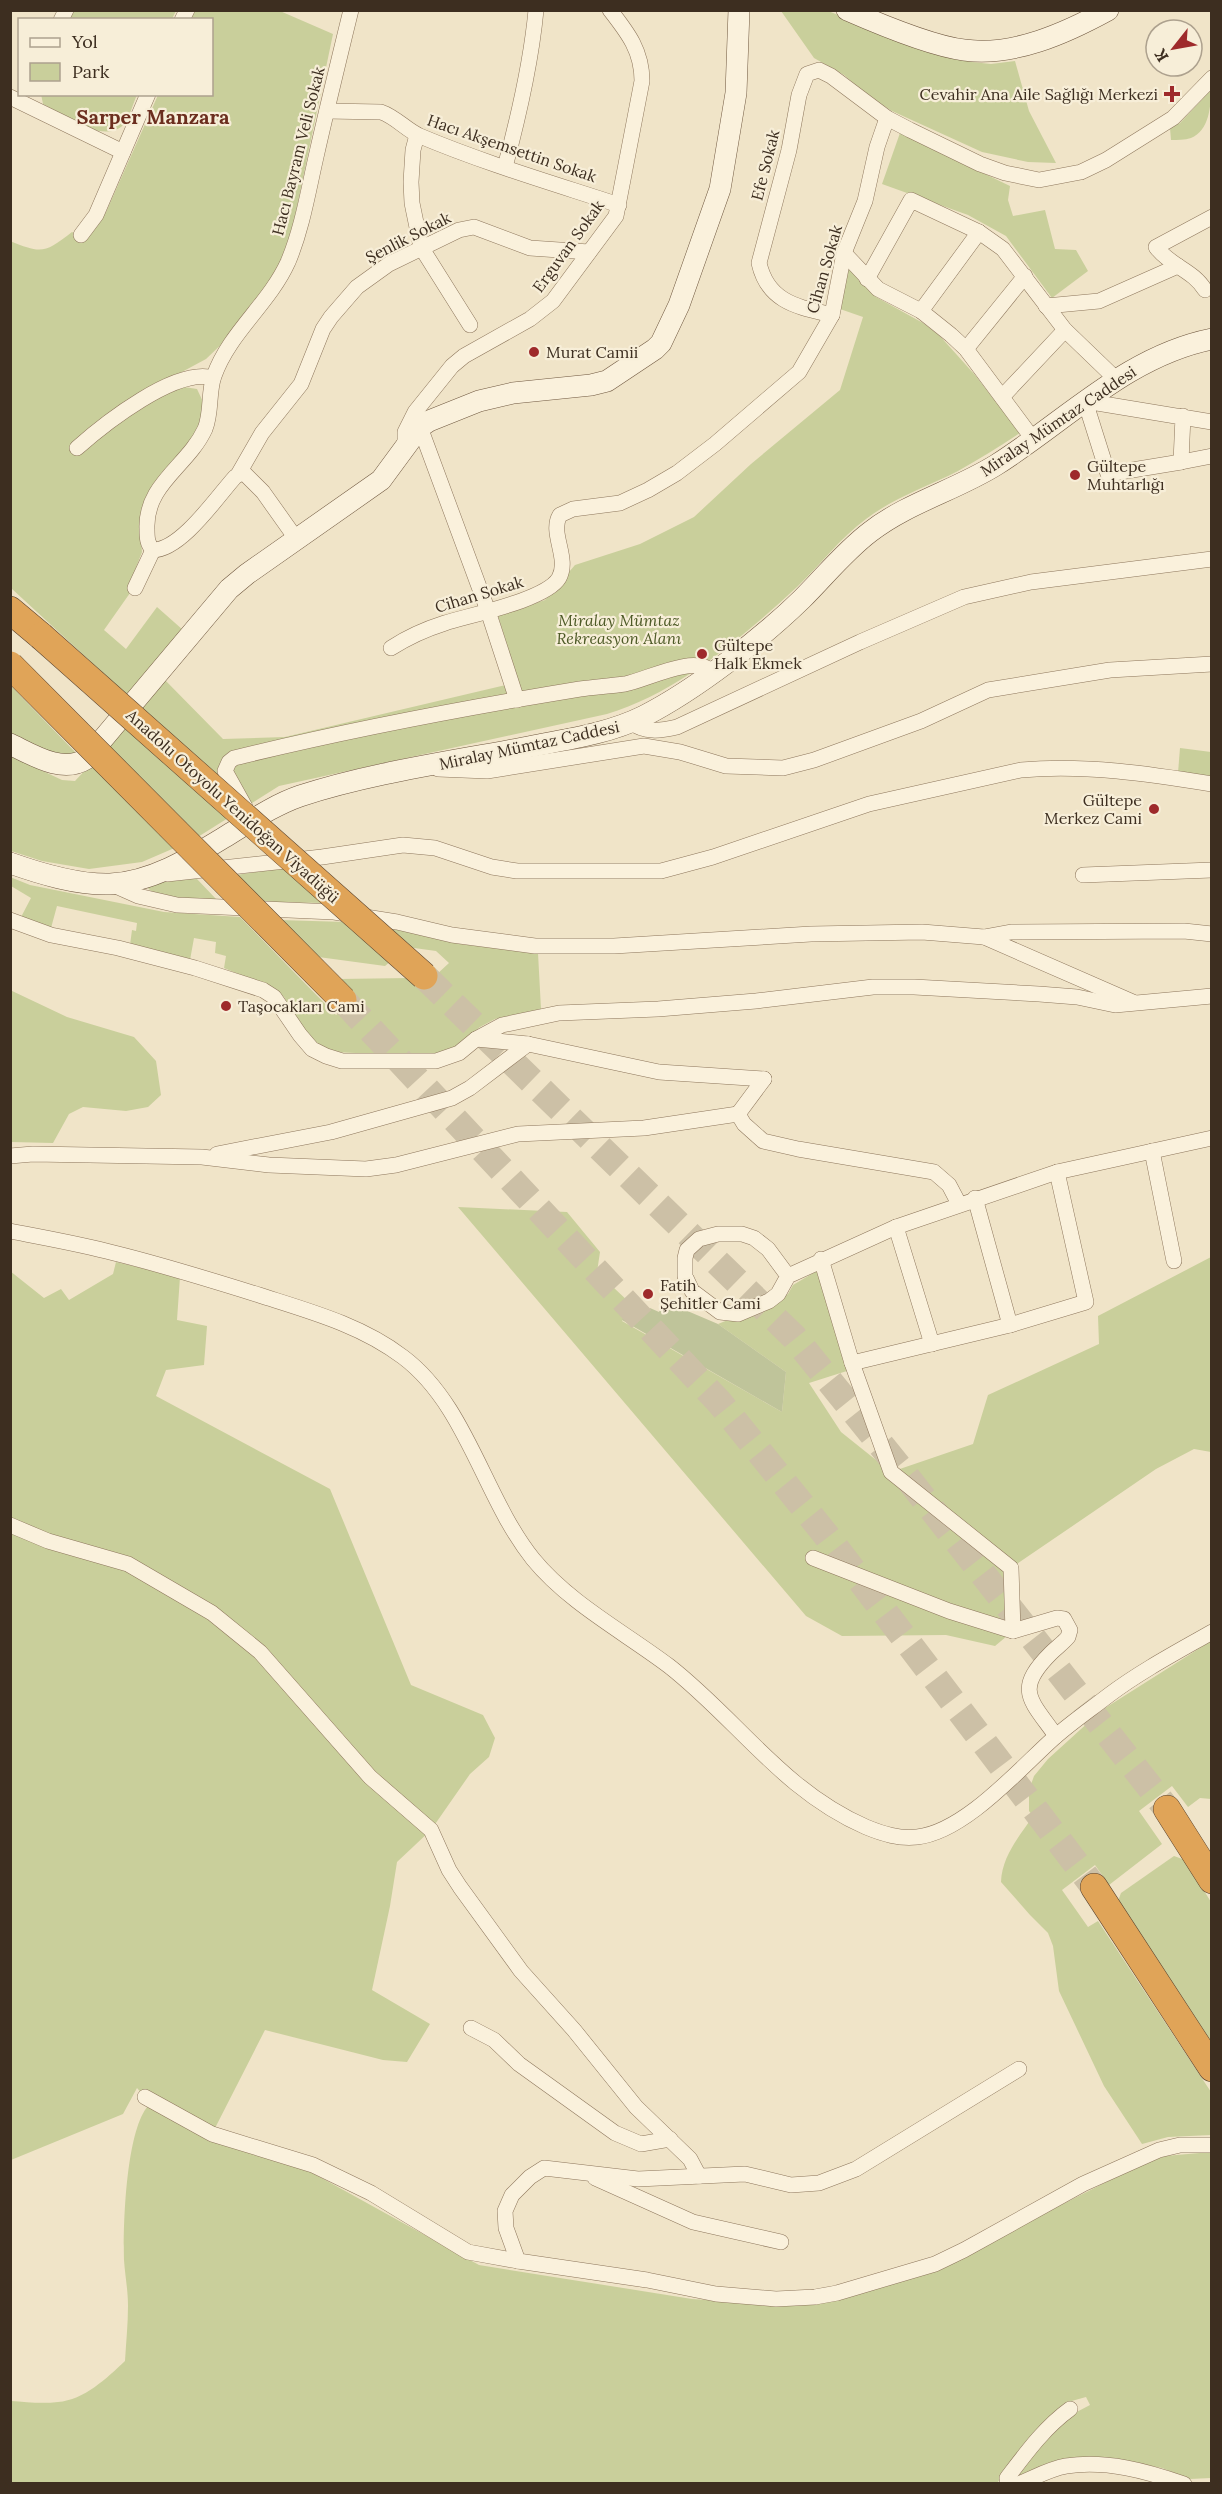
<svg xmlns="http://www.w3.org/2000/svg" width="1222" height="2494" viewBox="0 0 1222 2494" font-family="Lora,serif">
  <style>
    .green { fill: #c9cf9b }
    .cemetery { fill: #bfc49a }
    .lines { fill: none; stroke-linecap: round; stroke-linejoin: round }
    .highway-tunnel { stroke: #ccc0a6; stroke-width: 27; stroke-dasharray: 27 14; stroke-linecap: butt }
    .street-casing { stroke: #8d765c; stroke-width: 16 }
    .secondary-casing { stroke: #6f573f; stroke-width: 22 }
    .highway-casing { stroke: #5b4430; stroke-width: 28 }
    .street { stroke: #faf1dc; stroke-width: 15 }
    .secondary { stroke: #faf1dc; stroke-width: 21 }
    .highway { stroke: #e0a458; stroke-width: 27 }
    .highway-bridge-casing { stroke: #5b4430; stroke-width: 28; stroke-linecap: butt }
    .highway-bridge { stroke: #e0a458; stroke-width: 27 }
    .poi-dot { fill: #9e2a2b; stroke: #f7eed8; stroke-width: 2 }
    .labels { text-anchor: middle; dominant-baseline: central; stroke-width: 4.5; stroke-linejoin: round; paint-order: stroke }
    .poi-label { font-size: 16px; fill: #3d2e20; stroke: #f7eed8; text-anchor: start }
    .street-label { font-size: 16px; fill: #3d2e20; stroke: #f7eed8 }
    .park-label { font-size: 16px; font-style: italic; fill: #4d5a26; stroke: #f7eed8 }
    .quarter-label { font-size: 20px; font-weight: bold; fill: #6b2e1e; stroke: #f7eed8 }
  </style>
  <rect width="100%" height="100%" fill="#f0e4c8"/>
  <g class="green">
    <polygon points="74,11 176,11 172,19 69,20"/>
    <path d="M195,11H280L333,34L293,226L284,257L256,305L227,339L206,359L154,387L102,434L171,390L184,387L197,389L205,406L204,419L140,529L142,552L132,578L130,593L104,630L126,649L157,607L183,630L128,696L11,588L10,241C42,254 45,253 72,232L85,239L106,212L158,95L212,94V20L191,19Z"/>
    <polygon points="781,11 828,11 944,56 972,62 991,64 1015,61 1029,111 1056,163 1028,162 982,152 892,111 868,96 844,75 814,58"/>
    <path d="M1211,90C1211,106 1209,131 1191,138C1185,140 1177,140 1171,140L1170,128L1180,123Z"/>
    <path d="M41,94L137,95C133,103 130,117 124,124C105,146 61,114 43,104Z"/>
    <polygon points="900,133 1010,186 1008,200 1013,216 1045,210 1055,249 1076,250 1088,271 1052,298 1006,236 968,215 882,184"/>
    <path d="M848,266L876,297L923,323L939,335L975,375L1020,433C1000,446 980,459 958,471C927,487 895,497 866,519C840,538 821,564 798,586C744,636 679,692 607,714L279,786L193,840L142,862L89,869L42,861L11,851V756L62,780L75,781L118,735L163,678L223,739L285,737L518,682L498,616L545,600L575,565L640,544L694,517L751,464L840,390L863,317L840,309Z"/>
    <polygon points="10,685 79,756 66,760 11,735"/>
    <polygon points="1180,748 1211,752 1211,777 1178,773"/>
    <polygon points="289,867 326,903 262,902 236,875"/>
    <polygon points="10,877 30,885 164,912 240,917 336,1015 354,1002 338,979 410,978 422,988 449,963 436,951 407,947 384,926 460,944 538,953 541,1009 495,1019 480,1027 449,1052 423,1056 333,1052 315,1043 301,1026 284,997 276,990 224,968 226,956 215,953 216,942 194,938 190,960 130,945 132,930 136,931 137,923 57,906 51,928 20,919 31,898 11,886"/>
    <path d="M196,878L217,900C200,900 157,901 147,887L149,884Z"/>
    <polygon points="279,920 346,922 391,961 385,966 311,956"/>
    <polygon points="10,990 67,1017 134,1037 156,1061 161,1095 148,1107 126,1111 83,1107 69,1114 53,1143 11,1142"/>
    <polygon points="458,1207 567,1212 600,1252 597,1272 630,1303 622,1321 782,1412 786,1372 718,1324 775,1301 788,1294 793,1285 820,1269 850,1370 809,1383 841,1432 891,1472 973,1444 988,1395 1099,1344 1098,1316 1211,1257 1211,1452 1194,1449 1156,1469 1011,1568 1013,1631 995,1646 946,1635 842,1636 806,1616"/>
    <path d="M116,1262L180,1277L177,1320L207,1326L204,1365L166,1370L156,1396L330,1489L411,1685L483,1715L495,1738L489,1757L470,1774L431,1830L397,1862L390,1906L372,1990L430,2024L407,2062L383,2060L265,2030L212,2134L309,2171L479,2265L692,2299L789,2305L822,2303L921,2276L1138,2166L1165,2156L1211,2152V2478L1190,2479L1162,2468L1134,2463L1020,2479L1016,2473L1069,2416L1090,2405L1086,2397L1068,2402L1050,2419L997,2483H11V2401C26,2402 42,2404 58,2402C84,2400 107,2378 125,2361C126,2343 128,2324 128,2306C128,2290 125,2275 124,2260C123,2225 126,2131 148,2106L145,2097L137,2088L123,2114L11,2160L10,1271L44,1298L61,1289L69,1300L113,1274Z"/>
    <path d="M1211,1641V1799L1200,1798L1188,1807L1172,1786L1139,1811L1162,1844L1109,1885L1095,1865L1062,1890L1088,1927L1098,1921L1211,2092V2135L1168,2137L1142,2144L1104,2086L1059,1991L1053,1946L1048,1933L1030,1915L1001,1882C1002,1856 1019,1837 1033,1816L1029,1811V1790L1034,1776L1048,1759L1102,1710Z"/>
    <polygon points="1174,1856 1185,1860 1211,1902 1211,2047 1118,1901 1121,1893"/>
  </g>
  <polygon class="cemetery" points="664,1301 718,1324 786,1372 782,1412 622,1320 630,1303 648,1311 650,1308 659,1312"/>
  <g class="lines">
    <g class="highway-tunnel">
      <polyline points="424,976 794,1337 906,1476 1167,1809"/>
      <polyline points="343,1000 720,1403 826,1535 1094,1887"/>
    </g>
    <defs>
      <g id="street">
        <polyline points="61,20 66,10"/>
        <polyline points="182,20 187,10"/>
        <polyline points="10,97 123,152"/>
        <path d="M327,111L381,112C396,117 406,130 420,136C484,163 552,183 619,205"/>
        <polyline points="417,135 413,150 411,182 412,203 421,247 470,325"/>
        <path d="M505,167C519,115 531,64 536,10"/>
        <polyline points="81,235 96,215 148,94"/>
        <polyline points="844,253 878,289 921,311 951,335 966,349 1033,439"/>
        <polyline points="867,279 911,200 979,232 1003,249 1065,330 1117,380"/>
        <path d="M1205,290C1193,270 1170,266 1156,247L1212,217"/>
        <polyline points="1046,306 1099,301 1178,266"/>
        <polyline points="921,311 979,232"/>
        <path d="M832,315C799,307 768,303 759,263L789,150L799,95L807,74L819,70L831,76L887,118L910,130L980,164L1005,173L1039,180L1081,172L1106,160L1173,118L1212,78"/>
        <polyline points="966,349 1025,276"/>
        <polyline points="1002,397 1065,330"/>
        <polyline points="1183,416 1181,462 1108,474 1085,401 1212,422"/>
        <polyline points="420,427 488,611 517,700"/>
        <path d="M405,444V432L415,412L452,366L464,356L530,319L553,301L616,216L642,81C642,51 628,33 610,10"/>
        <path d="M77,448C104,424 176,367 213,378"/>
        <polyline points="1181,462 1212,456"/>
        <polyline points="239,473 262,433 301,384 323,329 331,317 357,287 389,264 459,230 474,227 530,248 589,252"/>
        <path d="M297,540L263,492L243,472L235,477C217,497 181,550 153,550C147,544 147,537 147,529C145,484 188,466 205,429C212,412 208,393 214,376C229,333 269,304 288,262C302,229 308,192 316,157C327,108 339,59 351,10"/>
        <polyline points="135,588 153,550"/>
        <path d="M391,648C408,637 426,629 445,623C470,615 546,600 559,578C570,558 549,533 560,515L573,509L620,503L648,490L677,473L715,444L799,372L832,315L844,253L865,201L877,147L887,118"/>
        <path d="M630,722C645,733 660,731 677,727L860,642L964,597L1031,582L1212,559"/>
        <polyline points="438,769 487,771 644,746 680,752 726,766 783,768 814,760 921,721 988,690 1110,670 1212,664"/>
        <path d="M245,807L225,771L229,762L234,758C348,730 464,708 580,689C595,687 610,686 625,684C649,679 692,655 712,671"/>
        <path d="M167,874L322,857L403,845L435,848L492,867L517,871H661L713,857L869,804L1021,770C1084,764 1150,774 1212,784"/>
        <polyline points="1083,875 1212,870"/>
        <polyline points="111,884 138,896 177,905 334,912 397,922 452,935 535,946 614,946 811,934 922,932 984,937 1133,1002"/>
        <polyline points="10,920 51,935 118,948 195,968 263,990 274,997 300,1035 312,1049 326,1056 342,1061 436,1061 459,1053 476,1039 502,1025 559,1013 658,1009 756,1001 873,987 914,987 1039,994 1077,997 1115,1005 1212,996"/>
        <polyline points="984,937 1011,932 1184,931 1212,934"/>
        <polyline points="476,1039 528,1044 659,1072 764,1079"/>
        <polyline points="764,1079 738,1114 744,1124 763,1141 798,1149 934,1172 949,1185 959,1204"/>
        <polyline points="1152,1151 1174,1261"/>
        <polyline points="217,1154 331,1132 452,1098 470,1088 528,1044"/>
        <polyline points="10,1156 33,1154 202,1157 269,1165 366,1169 396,1165 518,1134 644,1128 738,1114"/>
        <polyline points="975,1198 1010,1325"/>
        <polyline points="896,1227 932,1344"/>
        <path d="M10,1231C45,1238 80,1244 114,1253C163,1265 211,1280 259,1295C309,1311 361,1325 403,1357C467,1405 484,1498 533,1559C569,1603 624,1632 669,1666C738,1720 783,1791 866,1827C883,1834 899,1839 917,1837C965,1832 1020,1768 1055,1737C1072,1722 1091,1709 1109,1695C1141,1671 1177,1652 1212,1632"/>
        <polyline points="821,1259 852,1363 891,1472 1011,1568 1013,1631"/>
        <polyline points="788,1276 768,1249 754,1238 742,1234 718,1234 699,1239 687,1250 685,1258 685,1276 692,1291 720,1312 738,1314 769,1301 778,1294 788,1276 896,1227 1057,1172 1212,1138"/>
        <polyline points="852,1363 1010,1325 1086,1302 1057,1172"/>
        <polyline points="10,1525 48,1541 128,1564 212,1613 260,1652 370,1777 431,1830 449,1870 460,1887 521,1971 574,2030 636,2107 690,2159 699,2176"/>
        <path d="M813,1558L949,1611L1013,1631L1057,1618L1064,1619L1070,1630L1068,1637C1063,1643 1057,1647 1051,1653C1014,1690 1030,1699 1056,1736"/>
        <polyline points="471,2028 494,2040 519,2064 615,2133 641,2144 670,2139"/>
        <polyline points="1019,2069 856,2169 819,2183 791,2185 745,2174 638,2179 544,2168 530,2177 512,2195 505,2211 506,2228 518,2261 647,2280 716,2294 776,2299 815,2297 837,2293 935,2264 964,2250 1083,2184 1159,2150 1180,2145 1212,2145"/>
        <polyline points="145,2097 212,2134 313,2165 371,2193 468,2252 518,2261"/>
        <polyline points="595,2178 693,2222 781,2242"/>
        <path d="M1008,2484L1007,2478C1026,2453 1045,2427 1070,2409"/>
        <path d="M1018,2484C1034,2478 1049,2469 1066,2466C1107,2460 1146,2471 1184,2484"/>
      </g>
      <g id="secondary">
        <path d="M847,10C879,24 931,46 964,50C1013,57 1066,33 1108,10"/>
        <path d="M10,744C33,755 62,774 86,759L229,589L247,574L381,480L420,427L429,421L479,401L513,393L591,385L607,381L655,349L661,343L679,305L720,189L736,93L739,10"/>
        <path d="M10,863C41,874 77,885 110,884C153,882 192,857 228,835C251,821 274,805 300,796C373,772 457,761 533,746C570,739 610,733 644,716C695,690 761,639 802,599C825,576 845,551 870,532C907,503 956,490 996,465C1066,421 1127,356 1212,339"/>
      </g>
      <g id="highway">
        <polyline points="10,610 41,636"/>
        <polyline points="1167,1809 1212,1880"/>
        <polyline points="1094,1887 1212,2068"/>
      </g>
    </defs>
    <use href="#street" class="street-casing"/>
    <use href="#secondary" class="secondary-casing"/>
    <use href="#highway" class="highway-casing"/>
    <use href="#street" class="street"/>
    <use href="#secondary" class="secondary"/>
    <use href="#highway" class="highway"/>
    <defs>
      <g id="highway-bridge">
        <polyline points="41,636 424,976"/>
        <polyline points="10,665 343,1000"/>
      </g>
    </defs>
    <use href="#highway-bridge" class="highway-bridge-casing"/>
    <use href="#highway-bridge" class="highway-bridge"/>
  </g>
  <g class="poi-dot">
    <path d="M1169 85h6v6h6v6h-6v6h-6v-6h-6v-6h6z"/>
    <circle cx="534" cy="352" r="6"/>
    <circle cx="1075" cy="475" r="6"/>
    <circle cx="702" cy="654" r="6"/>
    <circle cx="1154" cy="809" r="6"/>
    <circle cx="226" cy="1006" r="6"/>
    <circle cx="648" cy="1294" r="6"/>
  </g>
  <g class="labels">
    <g class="poi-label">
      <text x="1158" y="94" text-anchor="end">Cevahir Ana Aile Sağlığı Merkezi</text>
      <text x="546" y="352">Murat Camii</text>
      <text x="1087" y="466">Gültepe<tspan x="1087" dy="18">Muhtarlığı</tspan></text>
      <text x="714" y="645">Gültepe<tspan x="714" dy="18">Halk Ekmek</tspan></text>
      <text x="1142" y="800" text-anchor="end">Gültepe<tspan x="1142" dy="18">Merkez Cami</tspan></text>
      <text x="238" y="1006">Taşocakları Cami</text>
      <text x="660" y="1285">Fatih<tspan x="660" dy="18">Şehitler Cami</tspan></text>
    </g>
    <g class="street-label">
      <text transform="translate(512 148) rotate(19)">Hacı Akşemsettin Sokak</text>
      <text transform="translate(298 151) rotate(-76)">Hacı Bayram Veli Sokak</text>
      <text transform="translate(765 165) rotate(-76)">Efe Sokak</text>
      <text transform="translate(408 237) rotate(-27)">Şenlik Sokak</text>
      <text transform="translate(568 246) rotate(-54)">Erguvan Sokak</text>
      <text transform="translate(824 269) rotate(-74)">Cihan Sokak</text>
      <text transform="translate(1058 421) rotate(-34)">Miralay Mümtaz Caddesi</text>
      <text transform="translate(479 594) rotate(-17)">Cihan Sokak</text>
      <text transform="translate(529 745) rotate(-12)">Miralay Mümtaz Caddesi</text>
      <text transform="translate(233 806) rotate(42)">Anadolu Otoyolu Yenidoğan Viyadüğü</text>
    </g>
    <g class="park-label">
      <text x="619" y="620">Miralay Mümtaz<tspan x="619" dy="18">Rekreasyon Alanı</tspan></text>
    </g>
    <g class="quarter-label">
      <text x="153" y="116">Sarper Manzara</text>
    </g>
  </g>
  <rect width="1222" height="2494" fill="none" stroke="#3d2e20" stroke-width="24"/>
  <rect x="18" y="18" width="195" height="78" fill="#f7eed8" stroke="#ada18e" stroke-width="1.5"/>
  <rect x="30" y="38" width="30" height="9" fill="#faf1dc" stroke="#ada18e" stroke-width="1.5"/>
  <text x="72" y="48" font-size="18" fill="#3d2e20">Yol</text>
  <rect x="30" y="63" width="30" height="18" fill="#c9cf9b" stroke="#ada18e" stroke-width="1.5"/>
  <text x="72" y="78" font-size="18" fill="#3d2e20">Park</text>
  <g transform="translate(1174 48) rotate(239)"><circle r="28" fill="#f7eed8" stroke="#ada18e" stroke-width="1.5"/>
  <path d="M0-4.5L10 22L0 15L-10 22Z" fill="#9e2a2b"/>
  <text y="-9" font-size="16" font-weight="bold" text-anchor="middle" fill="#3d2e20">K</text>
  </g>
</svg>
